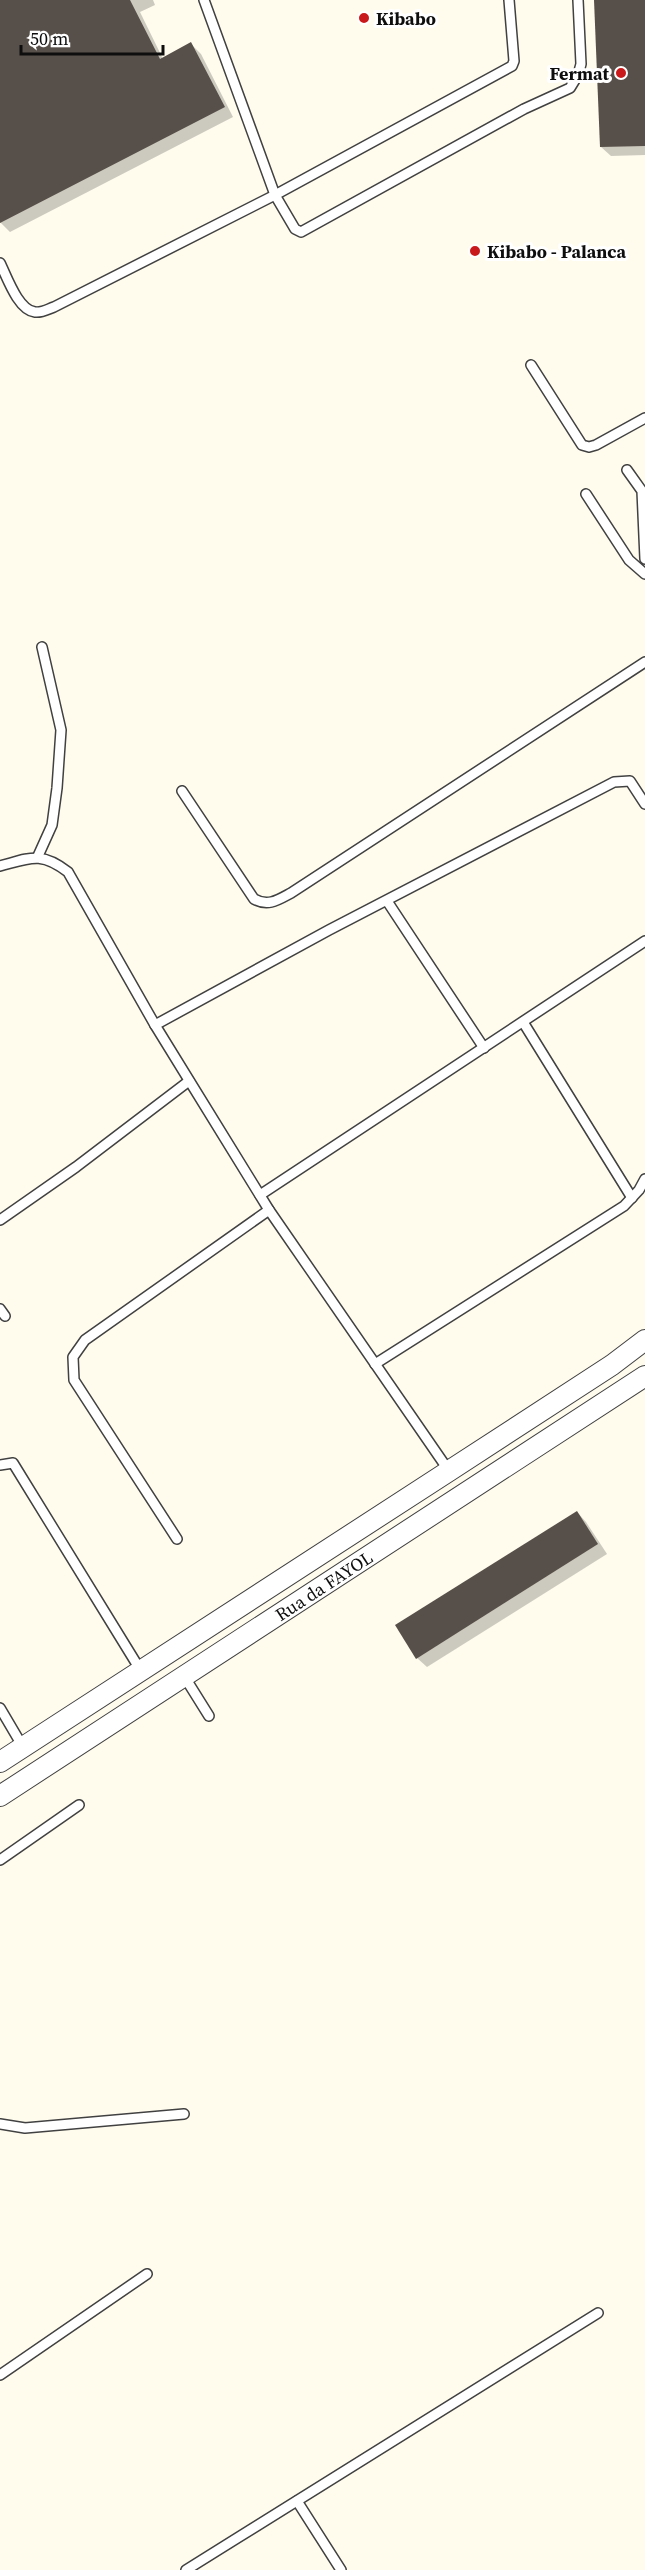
<svg xmlns="http://www.w3.org/2000/svg" width="645" height="2570" viewBox="0 0 645 2570" font-family="'Source Serif 4',serif">
  <style>
    .shadow { fill: #0003 }
    .building { fill: #574f49 }
    .lines { fill: none; stroke-linecap: round; stroke-linejoin: round }
    .service-casing { stroke: #414141; stroke-width: 12 }
    .minor-casing { stroke: #414141; stroke-width: 22 }
    .service { stroke: #fff; stroke-width: 9 }
    .minor { stroke: #fff; stroke-width: 20 }
    .poi-dot { fill: #ca191a; stroke: #fff; stroke-width: 2 }
    .labels { text-anchor: middle; dominant-baseline: central; stroke-width: 6; stroke-linejoin: round; paint-order: stroke }
    .poi-label { font-size: 18px; font-weight: bold; fill: #0e0e0e; stroke: #fff; text-anchor: start }
    .street-label { font-size: 18px; fill: #0e0e0e; stroke: #fff }
  </style>
  <rect width="100%" height="100%" fill="#fffcee"/>
  <g class="shadow">
    <polygon points="0,0 153,0 155,5 140,12 163,59 191,44 201,54 233,117 10,232 0,222"/>
    <polygon points="596,0 645,0 645,155 611,156 601,147"/>
    <polygon points="577,1512 586,1522 607,1554 427,1667 417,1658"/>
  </g>
  <g class="building">
    <polygon points="0,0 130,0 160,59 191,42 225,107 0,223"/>
    <polygon points="594,0 645,0 645,146 600,147"/>
    <polygon points="577,1511 598,1544 416,1659 395,1625"/>
  </g>
  <g class="lines">
    <defs>
      <g id="service">
        <polyline points="204,0 275,195 295,229 301,232 524,109 570,88 578,75 581,64 578,0"/>
        <path d="M0,263C7,277 18,310 35,312C42,313 48,309 54,307L275,195L512,66L514,61L509,0"/>
        <polyline points="531,365 582,445 589,447 596,445 645,418"/>
        <polyline points="627,470 642,491 645,559"/>
        <polyline points="586,494 629,560 645,574"/>
        <path d="M182,791L254,899C268,907 278,900 291,893L645,662"/>
        <polyline points="38,856 52,825 57,788 61,730 42,647"/>
        <path d="M0,866C30,858 41,851 68,872L155,1025L269,1210L449,1471"/>
        <polyline points="387,901 484,1048"/>
        <polyline points="523,1022 632,1198"/>
        <polyline points="155,1025 329,930 614,782 630,781 645,804"/>
        <polyline points="260,1195 645,941"/>
        <polyline points="0,1220 76,1167 189,1081"/>
        <polyline points="0,1309 5,1316"/>
        <polyline points="375,1364 624,1206 639,1190 645,1179"/>
        <polyline points="0,1465 13,1463 141,1671"/>
        <polyline points="177,1539 74,1380 73,1357 85,1340 269,1210"/>
        <polyline points="184,1676 209,1716"/>
        <polyline points="0,1708 23,1747"/>
        <polyline points="0,1860 79,1805"/>
        <polyline points="0,2124 25,2128 184,2114"/>
        <polyline points="0,2375 147,2274"/>
        <polyline points="297,2501 341,2570"/>
        <polyline points="186,2570 598,2313"/>
      </g>
      <g id="minor">
        <polyline points="0,1762 449,1471 612,1365 645,1340"/>
        <path id="s1" d="M0,1796L645,1376"/>
      </g>
    </defs>
    <use href="#service" class="service-casing"/>
    <use href="#minor" class="minor-casing"/>
    <use href="#service" class="service"/>
    <use href="#minor" class="minor"/>
  </g>
  <g class="poi-dot">
    <circle cx="364" cy="18" r="6"/>
    <circle cx="621" cy="73" r="6"/>
    <circle cx="475" cy="251" r="6"/>
  </g>
  <g class="labels">
    <g class="poi-label">
      <text x="376" y="18">Kibabo</text>
      <text x="609" y="73" text-anchor="end">Fermat</text>
      <text x="487" y="251">Kibabo - Palanca</text>
    </g>
    <g class="street-label">
      <text stroke="none"><textPath href="#s1" startOffset="386">Rua da FAYOL</textPath></text>
    </g>
  </g>
  <path d="M21 45v9h142v-9" fill="none" stroke="#0e0e0e" stroke-width="3"/>
  <text x="30" y="45" font-size="18" fill="#0e0e0e" stroke="#ffffff" stroke-width="4.5" paint-order="stroke">50 m</text>
</svg>
